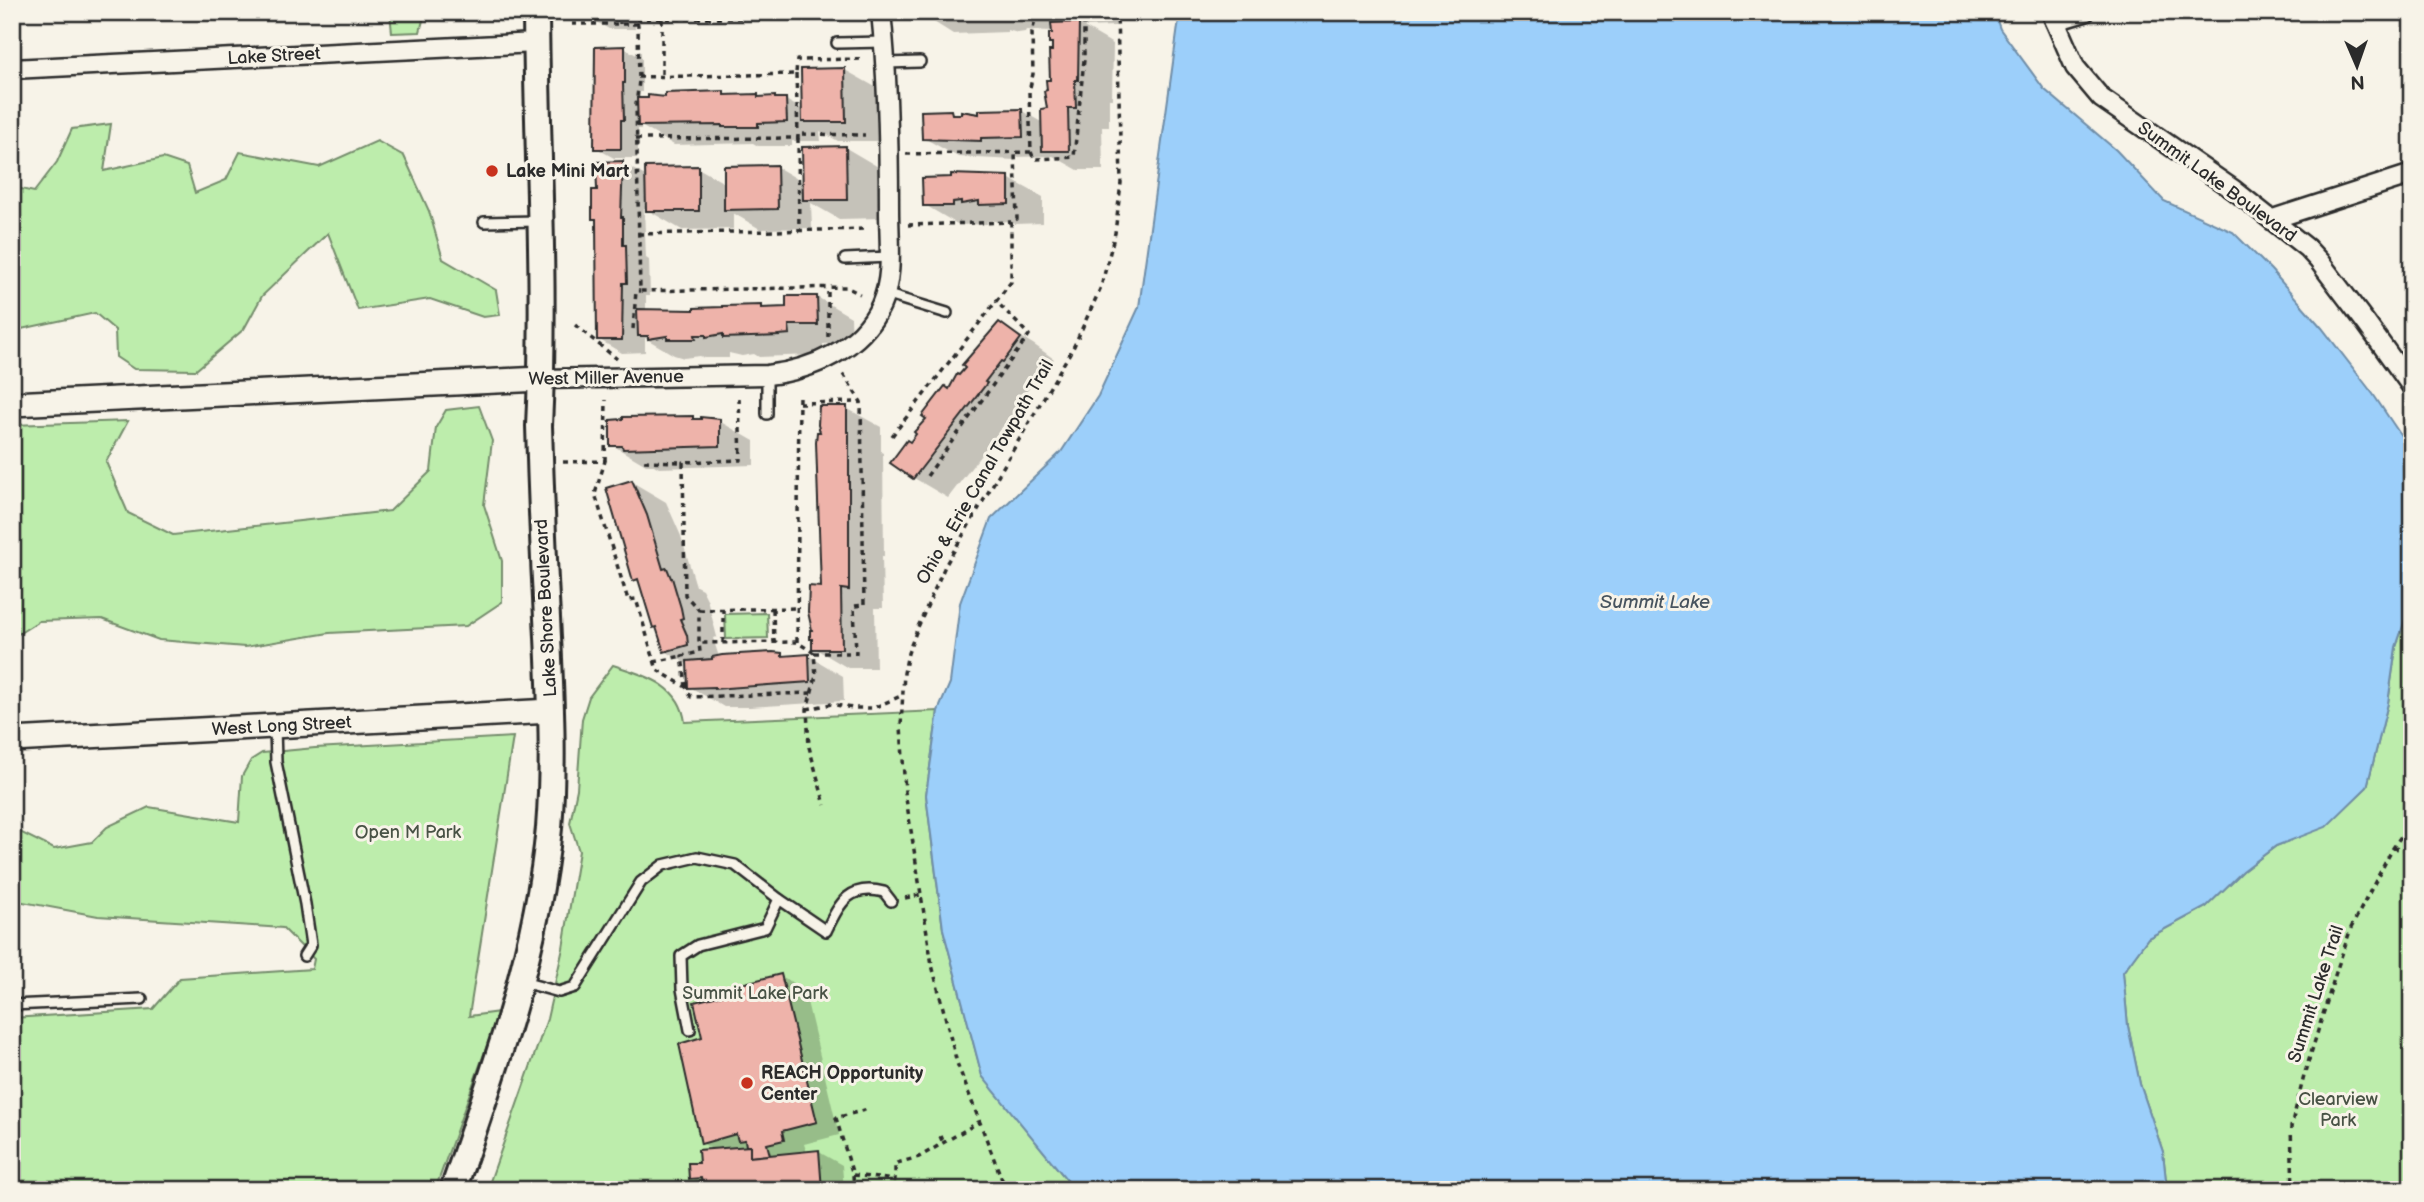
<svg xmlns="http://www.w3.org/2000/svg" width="2424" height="1202" viewBox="0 0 2424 1202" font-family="'Balsamiq Sans',sans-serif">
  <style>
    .green { fill: #bdedac; stroke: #748c6c; stroke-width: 2 }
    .water { fill: #9ccffa; stroke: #6f8da7; stroke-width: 2 }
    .shadow { fill: #0003; fill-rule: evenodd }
    .building { fill: #eeb3aa; stroke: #2b2b2b; stroke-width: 2 }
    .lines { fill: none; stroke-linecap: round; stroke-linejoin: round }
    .service-casing { stroke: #2b2b2b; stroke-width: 14 }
    .minor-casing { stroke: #2b2b2b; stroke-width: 23 }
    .tertiary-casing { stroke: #2b2b2b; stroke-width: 28 }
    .secondary-casing { stroke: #2b2b2b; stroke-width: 30 }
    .path { stroke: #2b2b2b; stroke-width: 3.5; stroke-dasharray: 5 5; stroke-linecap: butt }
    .service { stroke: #f7f3e8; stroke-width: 9 }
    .minor { stroke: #f7f3e8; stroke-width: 18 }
    .tertiary { stroke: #f7f3e8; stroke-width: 23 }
    .secondary { stroke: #f7f3e8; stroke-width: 24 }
    .poi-dot { fill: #c8321e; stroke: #f7f3e8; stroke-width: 2.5 }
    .labels { text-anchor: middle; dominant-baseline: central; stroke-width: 6; stroke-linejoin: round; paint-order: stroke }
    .street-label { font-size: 18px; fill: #2b2b2b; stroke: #f7f3e8 }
    .poi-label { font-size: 18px; font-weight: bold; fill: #2b2b2b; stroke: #f7f3e8; text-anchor: start }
    .park-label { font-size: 18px; fill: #485245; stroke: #f7f3e8 }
    .water-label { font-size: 19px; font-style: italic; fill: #47545f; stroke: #f7f3e8 }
  </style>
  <rect width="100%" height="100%" fill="#f7f3e8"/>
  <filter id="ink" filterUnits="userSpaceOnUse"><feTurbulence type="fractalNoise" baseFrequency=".0143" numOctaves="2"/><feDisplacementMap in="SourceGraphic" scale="14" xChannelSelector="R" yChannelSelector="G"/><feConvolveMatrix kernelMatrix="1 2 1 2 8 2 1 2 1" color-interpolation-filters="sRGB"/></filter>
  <g filter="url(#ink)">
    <g class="green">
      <polygon points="390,12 425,12 420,32 392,33"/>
      <polygon points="111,124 104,171 163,158 187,166 195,193 226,180 240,152 319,167 377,141 404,156 429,211 443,259 496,290 500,315 483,317 430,299 358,310 328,233 262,296 244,329 196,370 134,369 116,357 115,330 95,313 12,331 12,187 34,192 57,162 72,129"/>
      <polygon points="479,406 492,441 484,505 502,561 502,602 466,626 329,633 245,647 159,640 102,619 39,621 12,638 12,425 128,421 106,462 128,513 173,535 390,511 431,471 436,427 446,410"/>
      <polygon points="2412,599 2412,1190 2167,1190 2163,1152 2140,1084 2128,1026 2123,972 2148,938 2206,907 2243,871 2276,846 2326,826 2367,787 2388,703 2396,647"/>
      <polygon points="767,613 768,638 726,639 725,614"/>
      <path d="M613,665C646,676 680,684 685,722L938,711L926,795L943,929L982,1075L1075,1190H487L547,1019L563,948L579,851L570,823L577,789L582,719L589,697Z"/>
      <polygon points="513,737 469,1016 499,1012 435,1190 12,1190 12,1018 153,1009 180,978 312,969 314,959 283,928 98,916 12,900 12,828 54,849 92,842 107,827 149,807 239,822 242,776 251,760 262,753 315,748"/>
    </g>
    <polygon class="water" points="1180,12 1994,12 2000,29 2044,89 2116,150 2164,201 2233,232 2271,270 2322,328 2373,394 2412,452 2412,599 2396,647 2388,703 2367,787 2326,827 2276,846 2243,871 2206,907 2148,938 2123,972 2128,1026 2140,1084 2163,1152 2167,1190 1075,1190 982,1076 943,929 926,795 938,711 950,683 960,603 991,519 1061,452 1098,396 1139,307"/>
    <g class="shadow">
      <polygon points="591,12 635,12 635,29 609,29 591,19"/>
      <polygon points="667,12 831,12 822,12 822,15 804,13 804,16 732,16 728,14 715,16 711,14 703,14 703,17 675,17"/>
      <path d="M918,12H1115V26L1084,27L1113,44L1112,99H1109V127H1102L1103,170H1078L1053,156L1014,157L1015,160L958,157L924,138L951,112L956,115H974L1022,111L1043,123L1049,110L1046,98L1048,82H1052L1053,31L1026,30L1025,32L1018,33L1007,30V32L953,34ZM1064,13L1084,24H1064Z"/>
      <polygon points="624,48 642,58 642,92 640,92 640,100 723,93 729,97 775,97 786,100 803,110 845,70 879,89 880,141 838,141 820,131 821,141 792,141 792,146 758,146 753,143 674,145 641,126 641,129 638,129 638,158 614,158 596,148"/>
      <polygon points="846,148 880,168 881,218 839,219 811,203 812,228 760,229 733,213 733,229 682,230 644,208 646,258 649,260 650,296 646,296 646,311 695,312 760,306 766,310 788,309 817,297 851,317 852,343 823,344 823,353 812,353 812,355 759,357 754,354 742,356 729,353 729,358 704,358 699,356 684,358 674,355 645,338 645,352 622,353 598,339 597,220 594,218 598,191 622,163 647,177 698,168 726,184 777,167 804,183"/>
      <polygon points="1008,178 1043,197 1043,223 1015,224 1010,221 997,222 993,220 987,221 987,224 959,225 925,205"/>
      <polygon points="999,324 1033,344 1054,359 1038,380 1036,379 1018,403 1020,404 948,498 914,478 911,444"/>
      <polygon points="846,408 881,427 881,452 883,453 884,556 882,556 883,608 875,608 876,668 848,668 814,648"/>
      <polygon points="692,418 697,421 719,421 754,441 754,465 659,468 654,465 646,465 612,445"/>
      <polygon points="632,482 666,502 681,536 696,586 702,589 707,599 715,629 717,637 713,638 719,657 809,656 843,676 844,701 750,707 724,707 690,687 689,665 665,651 659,629 654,627 641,583 634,580"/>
      <polygon points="781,976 804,989 839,1135 804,1144 807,1153 819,1152 842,1165 844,1190 704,1190 704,1186 691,1178 715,1151 702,1143 704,1039 737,993"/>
    </g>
    <g class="building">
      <rect x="590" y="12" width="28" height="8"/>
      <polygon points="917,12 973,12 973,14 917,15"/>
      <polygon points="1079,22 1078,80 1075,80 1076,108 1068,108 1069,151 1042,151 1041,109 1047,108 1044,91 1047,90 1046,80 1050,80 1049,51 1052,51 1052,43 1049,43 1049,33 1052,33 1051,23"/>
      <polygon points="625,46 625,83 623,83 624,120 621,120 621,149 594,149 595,47"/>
      <polygon points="845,68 846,122 802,122 801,69"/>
      <polygon points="724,91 724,95 758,94 758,97 775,96 775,98 786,98 787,122 758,123 758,127 722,127 722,125 638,126 637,98 648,98 648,95 665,97 665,93"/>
      <polygon points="1022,109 1023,137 981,138 981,141 922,139 921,111 951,110 952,114 961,114 961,111 979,114 979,110"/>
      <polygon points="846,146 847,200 803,200 802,147"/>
      <polygon points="623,161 621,217 623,217 623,245 626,245 627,283 623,283 622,340 597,340 596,219 592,219 592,190 597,190 596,162"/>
      <polygon points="777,165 778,209 724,210 724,166"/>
      <polygon points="699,166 699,211 646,211 645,167"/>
      <polygon points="951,174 1009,176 1009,204 979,205 979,201 961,204 961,201 953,202 953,206 923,206 922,178 951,177"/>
      <polygon points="786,296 817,296 818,325 789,325 790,334 778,335 779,336 723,338 723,334 706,337 706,335 695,335 696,339 667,339 667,336 648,339 648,336 638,336 637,309 694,310 694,308 722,307 722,306 761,305 761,308 786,307"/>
      <polygon points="999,322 1021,338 1003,362 1001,361 985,382 987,383 913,479 890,463 907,440 910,442 916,434 914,432 926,419 922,416 945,386 949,389 957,374 959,375 965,368 962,365"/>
      <polygon points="819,406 847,406 847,432 849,432 849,590 841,589 842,649 812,649 812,639 810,639 810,630 812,630 808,612 809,586 821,587 816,442 817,432 820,432 818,425"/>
      <polygon points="693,416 693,419 701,419 701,417 720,419 720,446 623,449 622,446 610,446 610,420 623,419 623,417"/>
      <polygon points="632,480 647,515 663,569 667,568 671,578 672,578 681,608 683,618 680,619 687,635 688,645 664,652 656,627 653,628 638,579 633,581 606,488"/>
      <polygon points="773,652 782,653 782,656 809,654 810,682 714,689 714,687 688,688 687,661 712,659 712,657 722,655"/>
      <polygon points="781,974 817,1122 782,1131 784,1140 767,1144 770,1155 750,1157 750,1146 746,1146 745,1140 738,1141 736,1134 701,1144 679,1044 702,1037 694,1002 734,992 733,986"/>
      <polygon points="750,1146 750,1157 819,1150 822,1190 703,1190 701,1178 689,1179 688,1163 699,1163 698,1150"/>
    </g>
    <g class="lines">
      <defs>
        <g id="service">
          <polyline points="837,43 884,42"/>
          <polyline points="886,63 920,62"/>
          <polyline points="484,222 538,221"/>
          <polyline points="845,259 889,257"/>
          <polyline points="885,294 947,313"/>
          <polyline points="767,414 767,375"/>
          <polyline points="275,727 276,762 305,904 311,945 304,956"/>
          <path d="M523,982L559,992L575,987L641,882L663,865L697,857L735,865L779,899L826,931C840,903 849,883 884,892L891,901"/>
          <polyline points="12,1005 142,999"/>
          <polyline points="690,1030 682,989 681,956 698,945 765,928 779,899"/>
        </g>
        <g id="minor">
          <polyline points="2051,12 2075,67 2101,98 2234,190 2307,248 2319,261 2366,323 2412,387"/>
          <polyline points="2055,21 2085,12"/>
          <polyline points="12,69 536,43"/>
          <polyline points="2273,219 2412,174"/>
          <path d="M541,379L767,375C812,370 861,349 881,305C894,276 889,242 889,210C889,144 888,78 881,12"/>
        </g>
        <g id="tertiary">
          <polyline points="12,404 541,379"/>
          <path id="s1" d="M12,740L551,711"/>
        </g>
        <path id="secondary" d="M453,1190C494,1072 537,953 549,828C554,765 551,700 548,637C544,567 541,496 539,426C546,288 537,150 536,12"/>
      </defs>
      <use href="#service" class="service-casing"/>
      <use href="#minor" class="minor-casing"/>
      <use href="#tertiary" class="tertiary-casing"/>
      <use href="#secondary" class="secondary-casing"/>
      <g class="path">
        <polyline points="620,12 620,24"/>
        <polyline points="636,12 638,26 639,81 636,105 640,291 846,287 860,294"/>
        <polyline points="636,19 838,17"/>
        <polyline points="662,19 662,76"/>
        <polyline points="572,24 637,24"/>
        <polyline points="796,74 798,134"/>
        <polyline points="638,77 796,74 797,60 864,59"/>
        <polyline points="798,138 799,231"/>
        <polyline points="636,139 798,138 798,134 865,135"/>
        <polyline points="1031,152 1034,159 1074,157 1084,60 1084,12"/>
        <polyline points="906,154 1031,152 1029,92 1033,74 1032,33 1037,12"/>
        <polyline points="908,225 1011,222"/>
        <polyline points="638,234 866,229"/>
        <polyline points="575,325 617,359"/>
        <polyline points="633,329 636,291 640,291"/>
        <polyline points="828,337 828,288"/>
        <polyline points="739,398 741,460 683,462 685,595 699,610 699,643 797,642 814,653 816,676 807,709 809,747 825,805"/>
        <polyline points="799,403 861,402 843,374"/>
        <polyline points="892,436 1011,282 1011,222 1017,219 1015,153"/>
        <polyline points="605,461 606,400"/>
        <polyline points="644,461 683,462"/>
        <polyline points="563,462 605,461 595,494 628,600 636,599 657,670 686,687 691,697 811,693"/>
        <polyline points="927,476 1029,335 996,301"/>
        <polyline points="773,609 774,642"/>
        <polyline points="699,610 797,608"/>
        <polyline points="797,642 799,393"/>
        <polyline points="723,643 723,610"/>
        <polyline points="814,653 856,653 854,606 864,605 861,402"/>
        <polyline points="654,662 682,656"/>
        <polyline points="686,687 682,656 700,652 699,643"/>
        <polyline points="807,709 831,704 852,708 873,708 903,695"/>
        <polyline points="2393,848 2412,851"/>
        <polyline points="905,898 920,895"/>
        <polyline points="940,1136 943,1143"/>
        <polyline points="853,1175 895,1180 895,1165 897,1163 919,1157 979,1122"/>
        <polyline points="854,1190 853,1175 836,1118 868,1109"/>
        <polyline points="1006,1190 957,1063 932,965 905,792 901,726 904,673 908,653 918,627 945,566 1074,346 1101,287 1115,233 1121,183 1117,12"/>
        <polyline points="2293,1190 2291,1127 2304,1076 2337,969 2351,928 2366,899 2393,848 2412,820"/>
      </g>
      <use href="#service" class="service"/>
      <use href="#minor" class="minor"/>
      <use href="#tertiary" class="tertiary"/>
      <use href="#secondary" class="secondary"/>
    </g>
  </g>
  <g class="poi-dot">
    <circle cx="492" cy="171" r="7"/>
    <circle cx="747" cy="1083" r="7"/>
  </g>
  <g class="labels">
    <g class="street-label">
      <text transform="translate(274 56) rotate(-3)">Lake Street</text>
      <text transform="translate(2217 182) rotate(36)">Summit Lake Boulevard</text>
      <text transform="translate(606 378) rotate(-1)">West Miller Avenue</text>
      <text transform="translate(985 472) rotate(-60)">Ohio &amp; Erie Canal Towpath Trail</text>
      <text transform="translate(546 608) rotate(-93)">Lake Shore Boulevard</text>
      <text stroke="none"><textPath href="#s1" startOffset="270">West Long Street</textPath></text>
      <text transform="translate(2316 994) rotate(-72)">Summit Lake Trail</text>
    </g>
    <g class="poi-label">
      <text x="506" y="171">Lake Mini Mart</text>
      <text x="761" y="1073">REACH Opportunity<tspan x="761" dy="21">Center</tspan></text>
    </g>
    <g class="park-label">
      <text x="408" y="832">Open M Park</text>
      <text x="755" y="993">Summit Lake Park</text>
      <text x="2338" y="1099">Clearview<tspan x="2338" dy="21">Park</tspan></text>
    </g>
    <g class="water-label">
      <text x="1655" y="602">Summit Lake</text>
    </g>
  </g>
  <rect width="2424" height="1202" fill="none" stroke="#f7f3e8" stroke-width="42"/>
  <rect x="21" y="21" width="2382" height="1160" fill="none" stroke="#2b2b2b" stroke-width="2.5" filter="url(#ink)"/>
  <g transform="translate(2357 66) rotate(178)" stroke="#f7f3e8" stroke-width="5" paint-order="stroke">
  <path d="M0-5L12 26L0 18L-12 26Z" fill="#2b2b2b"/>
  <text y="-10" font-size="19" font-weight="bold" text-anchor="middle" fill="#2b2b2b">N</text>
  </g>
</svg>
